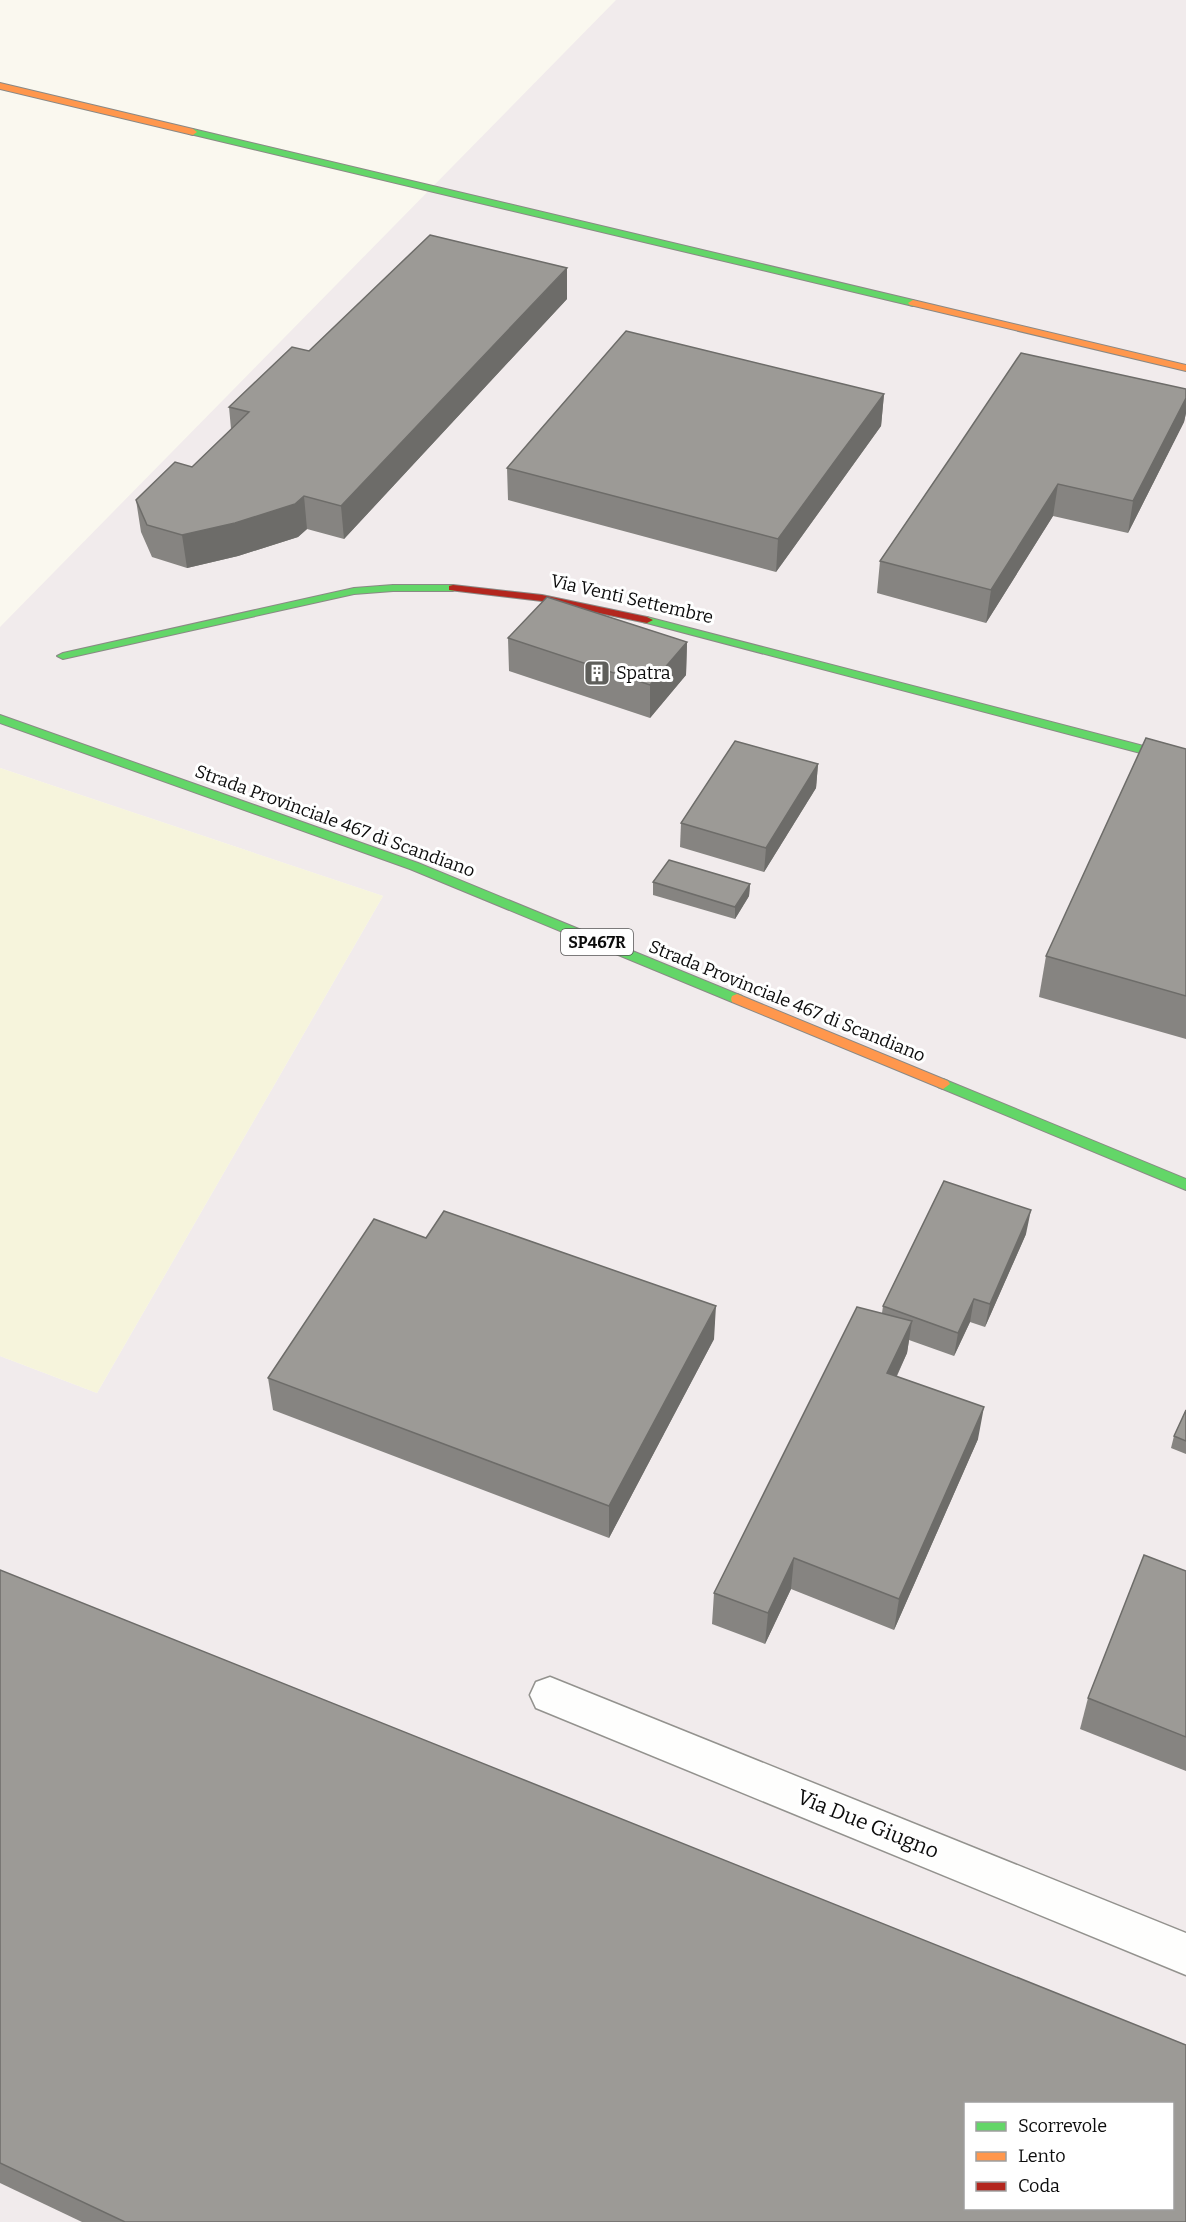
<svg xmlns="http://www.w3.org/2000/svg" width="1186" height="2222" viewBox="0 0 1186 2222" font-family="Bitter,serif">
  <style>
    .industrial { fill: #f1ebec; fill-rule: evenodd }
    .farmland { fill: #f6f4dc }
    .lines { fill: none; stroke-linecap: round; stroke-linejoin: round }
    .street-casing { stroke: #93928e; stroke-width: 3 }
    .fast-casing { stroke: #8a8985; stroke-width: 2 }
    .slow-casing { stroke: #8a8985; stroke-width: 2 }
    .jam-casing { stroke: #8a8985; stroke-width: 2 }
    .street { fill: #fefefd; fill-rule: evenodd }
    .fast { fill: #63d668; fill-rule: evenodd }
    .slow { fill: #ff974d; fill-rule: evenodd }
    .jam { fill: #b3261e; fill-rule: evenodd }
    .wall { fill: #868481 }
    .shaded-wall { fill: #6d6c69 }
    .building { fill: #9c9a96; stroke: #6d6c69; stroke-width: 1.5; fill-rule: evenodd }
    .labels { text-anchor: middle; dominant-baseline: central; stroke-width: 6; stroke-linejoin: round; paint-order: stroke }
    .shield { fill: #fff; stroke: #555; stroke-width: 1.5 }
    .shield-label { font-size: 16px; font-weight: bold; fill: #0c0c0c }
    .street-label { font-size: 18px; fill: #0c0c0c; stroke: #fff }
    .poi-label { font-size: 18px; fill: #0c0c0c; stroke: #fff; text-anchor: start }
    .near-street-label { font-size: 21px; fill: #0c0c0c; stroke: #fff }
  </style>
  <rect width="100%" height="100%" fill="#faf8ef"/>
  <path class="industrial" d="M616,0H1186V2222H0V1356L97,1393L383,896L0,768V627ZM966,2104H1172V2208H966Z"/>
  <polygon class="farmland" points="0,768 383,896 97,1393 0,1356"/>
  <g class="lines">
    <defs>
      <polygon id="street" points="550,1677 1186,1933 1186,1975 536,1708 530,1695 536,1682"/>
      <g id="fast">
        <polygon points="193,129 913,300 918,303 913,306 190,134 189,132"/>
        <polygon points="393,585 453,585 458,588 453,591 393,591 354,594 63,659 57,656 63,653 354,588"/>
        <polygon points="647,617 1186,757 1186,765 643,622 641,620"/>
        <polygon points="0,715 418,863 742,996 743,999 742,1002 732,1002 410,869 0,723"/>
        <polygon points="943,1079 1186,1179 1186,1190 938,1087 936,1084"/>
      </g>
      <g id="slow">
        <polygon points="0,83 193,129 197,132 193,135 0,89"/>
        <polygon points="913,300 1186,365 1186,371 910,305 908,303"/>
        <polygon points="737,994 948,1081 950,1084 943,1089 938,1087 732,1002 731,999 732,996"/>
      </g>
      <polygon id="jam" points="453,585 542,595 647,617 653,620 647,623 542,601 449,590 449,586"/>
    </defs>
    <use href="#street" class="street-casing"/>
    <use href="#fast" class="fast-casing"/>
    <use href="#slow" class="slow-casing"/>
    <use href="#jam" class="jam-casing"/>
    <use href="#street" class="street"/>
    <use href="#fast" class="fast"/>
    <use href="#slow" class="slow"/>
    <use href="#jam" class="jam"/>
  </g>
  <g class="wall">
    <polygon points="567,299 344,539 307,529 298,537 238,556 187,568 152,557 141,532 136,500 192,467 231,429 229,407 309,351"/>
    <polygon points="1186,389 1186,413 1184,422 1128,533 1053,516 986,623 877,593 880,561 951,457"/>
    <polygon points="884,394 881,426 776,572 508,500 507,468"/>
    <polygon points="508,638 687,642 686,675 650,718 509,671"/>
    <polygon points="1186,749 1186,1039 1039,997 1046,956"/>
    <polygon points="818,764 816,788 764,872 680,847 681,823"/>
    <polygon points="653,882 750,884 749,896 735,919 653,895"/>
    <polygon points="1026,1234 985,1327 970,1322 954,1356 909,1340 907,1353 897,1376 978,1439 894,1630 791,1589 765,1644 712,1624 714,1593 882,1313 883,1306"/>
    <polygon points="714,1339 609,1538 273,1410 268,1378"/>
    <polygon points="1186,1410 1186,1454 1171,1448 1174,1436"/>
    <polygon points="0,1570 1186,2222 82,2222 0,2183"/>
    <polygon points="1186,1571 1186,1771 1080,1729 1088,1698"/>
  </g>
  <g class="shaded-wall">
    <polygon points="567,268 567,299 344,539 341,506"/>
    <polygon points="884,394 881,426 776,572 778,539"/>
    <polygon points="1186,398 1186,413 1184,422 1128,533 1133,501"/>
    <polygon points="1058,484 1053,516 986,623 991,590"/>
    <polygon points="304,496 307,529 298,537 238,556 187,568 182,535"/>
    <polygon points="687,642 686,675 650,718 650,685"/>
    <polygon points="818,764 816,788 764,872 766,848"/>
    <polygon points="750,884 749,896 735,919 735,907"/>
    <polygon points="1031,1210 1026,1234 985,1327 990,1304"/>
    <polygon points="974,1299 970,1322 954,1356 958,1333"/>
    <polygon points="716,1306 714,1339 609,1538 609,1506"/>
    <polygon points="912,1321 907,1353 883,1405 887,1373"/>
    <polygon points="984,1407 978,1439 894,1630 899,1599"/>
    <polygon points="794,1558 791,1589 765,1644 768,1613"/>
  </g>
  <g class="building">
    <polygon points="430,235 567,268 341,506 304,496 295,504 235,523 182,535 147,525 136,500 175,462 192,467 249,412 229,407 292,347 309,351"/>
    <polygon points="626,331 884,394 778,539 507,468"/>
    <polygon points="1021,353 1186,389 1186,398 1133,501 1058,484 991,590 880,561 951,457"/>
    <polygon points="547,597 687,642 650,685 508,638"/>
    <polygon points="1146,738 1186,749 1186,996 1046,956"/>
    <polygon points="735,741 818,764 766,848 681,823"/>
    <polygon points="669,860 750,884 735,907 653,882"/>
    <polygon points="944,1181 1031,1210 990,1304 974,1299 958,1333 883,1306"/>
    <polygon points="444,1211 716,1306 609,1506 268,1378 374,1219 426,1238"/>
    <polygon points="857,1307 912,1321 887,1373 984,1407 899,1599 794,1558 768,1613 714,1593"/>
    <polygon points="1186,1410 1186,1441 1174,1436"/>
    <polygon points="1144,1555 1186,1571 1186,1737 1088,1698"/>
    <path d="M0,1570L1186,2045V2222H125L0,2163ZM966,2103H1173V2208H966Z"/>
  </g>
  <defs>
    <symbol id="building-square" viewBox="-11 -11 22 22"><rect x="-9" y="-9" width="18" height="18" rx="4" fill="#5f5f5b" stroke="#fff"/><path d="M-4-6H4V6H1V3H-1V6H-4ZM-2.5-4.3h1.7v1.8h-1.7ZM.8-4.3h1.7v1.8H.8ZM-2.5-1h1.7V.8h-1.7ZM.8-1h1.7V.8H.8Z" fill="#fff"/></symbol>
  </defs>
  <g fill-rule="evenodd">
    <use href="#building-square" x="582" y="658" width="30" height="30"/>
  </g>
  <g class="labels">
    <rect class="shield" x="561" y="929" width="72" height="26" rx="4.5"/>
    <g class="shield-label">
      <text x="597" y="942">SP467R</text>
    </g>
    <g class="street-label">
      <text transform="translate(632 599) rotate(13)">Via Venti Settembre</text>
      <text transform="translate(335 821) rotate(20)">Strada Provinciale 467 di Scandiano</text>
      <text transform="translate(787 1001) rotate(22)">Strada Provinciale 467 di Scandiano</text>
    </g>
    <g class="poi-label">
      <text x="616" y="673">Spatra</text>
    </g>
    <g class="near-street-label">
      <text transform="translate(868 1824) rotate(22)">Via Due Giugno</text>
    </g>
  </g>
  <rect x="964" y="2102" width="210" height="108" fill="#ffffff" stroke="#9e9e9e" stroke-width="1.5"/>
  <rect x="976" y="2122" width="30" height="9" fill="#63d668" stroke="#9e9e9e" stroke-width="1.5"/>
  <text x="1018" y="2132" font-size="18" fill="#0c0c0c">Scorrevole</text>
  <rect x="976" y="2152" width="30" height="9" fill="#ff974d" stroke="#9e9e9e" stroke-width="1.5"/>
  <text x="1018" y="2162" font-size="18" fill="#0c0c0c">Lento</text>
  <rect x="976" y="2182" width="30" height="9" fill="#b3261e" stroke="#9e9e9e" stroke-width="1.5"/>
  <text x="1018" y="2192" font-size="18" fill="#0c0c0c">Coda</text>
</svg>
